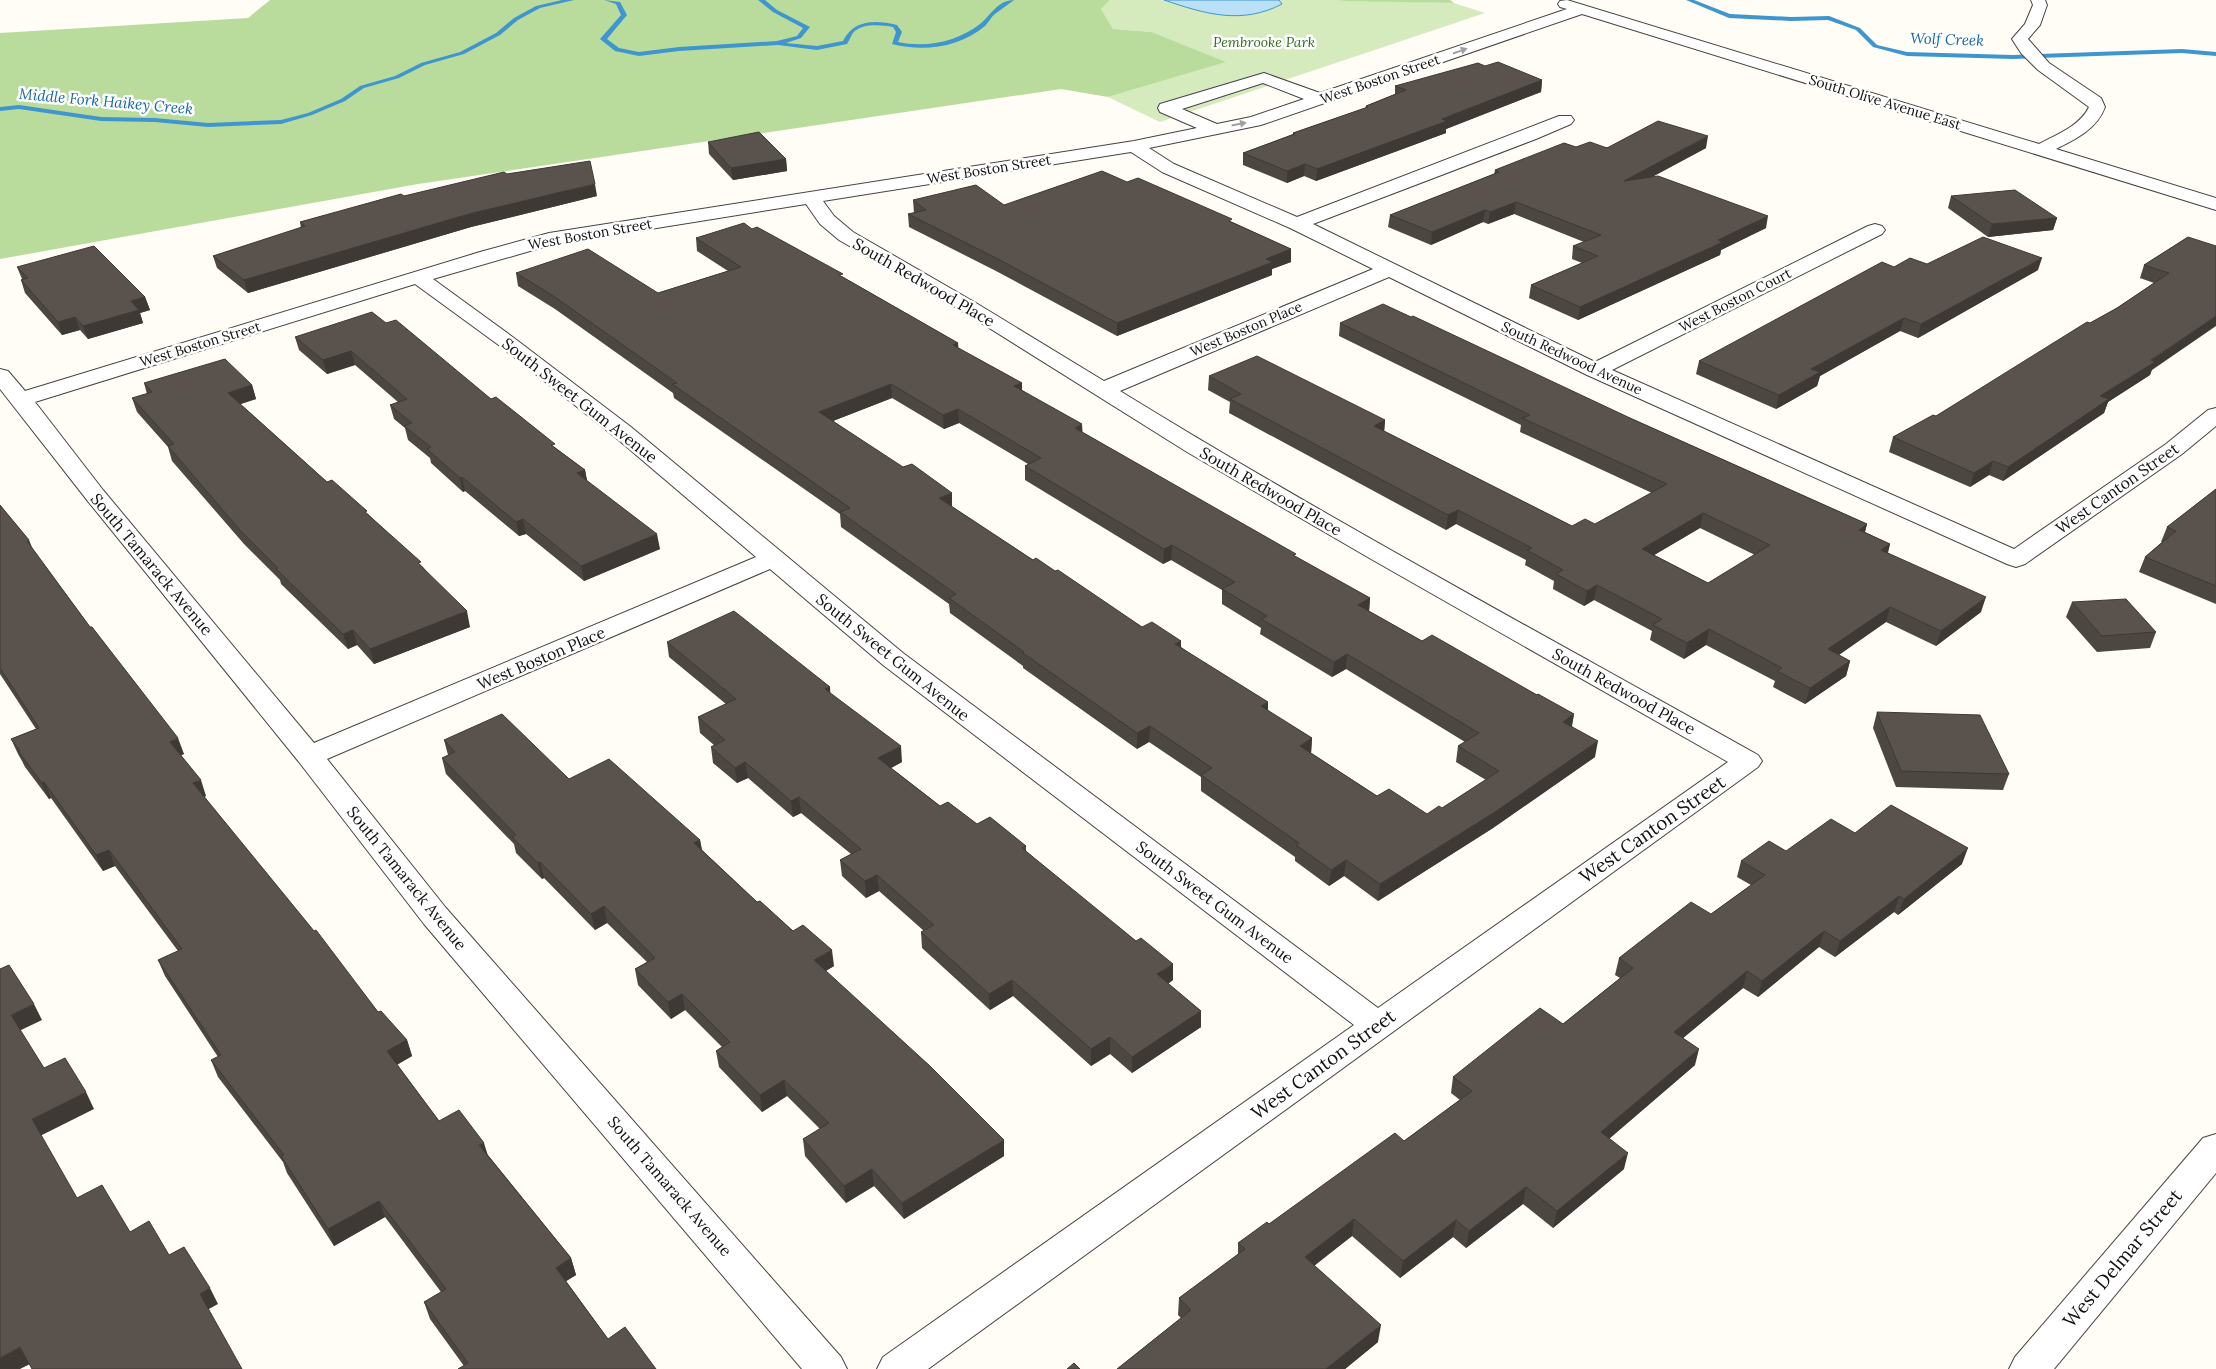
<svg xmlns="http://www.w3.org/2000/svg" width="2216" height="1369" viewBox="0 0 2216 1369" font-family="Lora,serif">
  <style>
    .green { fill: #d5ebbd }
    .forest { fill: #b9dc9c }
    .water { fill: #b9e0f7; stroke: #3f96cf }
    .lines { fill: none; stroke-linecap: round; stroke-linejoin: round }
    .stream { fill: #3f96cf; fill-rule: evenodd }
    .minor-casing { stroke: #444; stroke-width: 2 }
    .minor { fill: #fff; fill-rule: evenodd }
    .wall { fill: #4d4742; fill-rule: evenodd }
    .shaded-wall { fill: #3f3936 }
    .building { fill: #5a524d; stroke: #3f3936; fill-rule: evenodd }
    .oneway { fill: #a0a0a0 }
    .labels { text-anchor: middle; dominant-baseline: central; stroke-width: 5; stroke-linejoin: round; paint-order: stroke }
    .far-park-label { font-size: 14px; font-style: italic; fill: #2f6b1f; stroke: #fff }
    .far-street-label { font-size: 14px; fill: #111; stroke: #fff }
    .far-water-label { font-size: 15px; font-style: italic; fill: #1768a6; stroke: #fff }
    .street-label { font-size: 16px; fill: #111; stroke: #fff }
    .near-street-label { font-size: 19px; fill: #111; stroke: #fff }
  </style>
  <rect width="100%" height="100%" fill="#fffdf5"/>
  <polygon class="green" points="1110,0 1335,0 1454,3 1485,13 1160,122 1108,97 1225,62 1152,32 1113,29 1101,9"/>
  <g class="forest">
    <polygon points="270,0 1110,0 1101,9 1113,29 1152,32 1226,62 1108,97 1061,89 418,184 0,259 0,33 248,18"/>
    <polygon points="1335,0 1450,0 1454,3 1347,1"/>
  </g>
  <path class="water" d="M1164,0H1279L1282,4C1242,25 1205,14 1164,0Z"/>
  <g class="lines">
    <g class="stream">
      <polygon points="562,0 574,0 540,8 518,20 500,35 464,54 425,65 399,78 364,88 345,101 312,115 281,124 208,127 155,122 101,121 19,109 0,111 0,107 19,105 101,117 155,118 208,123 281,120 308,113 341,99 360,86 395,76 421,63 460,52 496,33 514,18 536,6"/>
      <path d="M604,0L620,2L627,15L607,39L619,48L639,52L679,47L777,41L797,36L803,28L773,12L758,0H765L777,10L810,27L801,38L786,43L817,46L843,41C854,19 876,20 897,25L902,32L898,42C926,48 957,42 980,24C991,15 998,0 1014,0C1008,5 1001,9 995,14C991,17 989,22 985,26C959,48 923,52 892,44L896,32L893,27C881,25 862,23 853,33C851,36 849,41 847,44L817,50L778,45L679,51L639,56L615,51L600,39L621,15L616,4Z"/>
      <polygon points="1686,0 1694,0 1730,14 1791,17 1829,16 1860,28 1877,45 1907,52 2013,55 2182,49 2216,52 2216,56 2182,53 2013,59 1907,56 1873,47 1856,30 1828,20 1791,21 1729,18"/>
    </g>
    <defs>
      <g id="minor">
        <path d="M1567,0L2039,144C2056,135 2080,126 2089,107L2038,70L2021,53L2012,39L2025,24L2033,5L2031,0H2045L2047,5L2040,25L2028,39L2049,63L2101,98L2105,107C2097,129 2076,139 2056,149L2216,198V210L1582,14L1261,125L1149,148L1174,164L1297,217L1559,116H1571L1574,120L1571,124L1536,139L1313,224L1595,362L1868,226L1875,224L1882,226L1885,230L1882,234L1612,370L2014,549L2166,444L2208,410L2216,408V426L2182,454L2025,564L2016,567L2007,564L1587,375L1389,277L1120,391C1328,519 1544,635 1758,755L1762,761L1758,767L928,1369H877L883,1357L1354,1025L883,665L770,569L327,759L446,908L841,1357L847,1369H802L424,924L299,762L87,500L0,389V369L8,371L25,391L480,252L549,233L1134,141L1197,128L1160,112L1158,108L1160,104L1264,73L1320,93L1567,9L1560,7L1558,4L1560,1ZM1263,83L1304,99L1251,117L1217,124L1182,109ZM1131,152L1162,172L1290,228L1373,269L1104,381L976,303L853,232L834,216L823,201ZM806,204L820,224L839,240L962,311L1187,452L1371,559L1728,762L1378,1008L903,653L631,427L514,338L433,279L551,245ZM415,284L500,346L615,437L756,557L314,743L103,490L35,402Z"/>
        <polygon points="2216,1134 2216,1173 2054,1369 2009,1369 2015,1357 2203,1138"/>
      </g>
    </defs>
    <use href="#minor" class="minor-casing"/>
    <use href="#minor" class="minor"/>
  </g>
  <g class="wall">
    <polygon points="1485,66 1542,80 1541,92 1446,129 1446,133 1316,181 1304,176 1287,183 1243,165 1243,153 1293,134 1293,133 1365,108 1366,106 1395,94 1395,86"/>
    <polygon points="708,142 786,159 787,171 733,180 709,154"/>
    <polygon points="1576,147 1706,148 1652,177 1766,228 1721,250 1720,255 1578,320 1529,298 1531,285 1582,263 1572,259 1573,246 1584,242 1514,214 1488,224 1483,222 1431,245 1388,227 1390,215 1494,174 1495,170"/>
    <polygon points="507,174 597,196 471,227 248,293 217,268 213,256 301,228 300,222 404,196"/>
    <polygon points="1127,182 1232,222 1291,249 1291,262 1272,269 1272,275 1117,336 996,271 909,227 908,214 914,213 913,200 1004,205"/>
    <polygon points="1951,196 2057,218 2053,230 1988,237 1948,208"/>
    <path d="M752,229L843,277L958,343V348L1022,383V390L1082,432L1296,557L1370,598L1369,611L1422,641L1537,695L1574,714L1572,726L1595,757L1493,828L1378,901L1344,876L1329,886L1295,861V857L1201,791V777L1149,742L1137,749L1023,668V666L950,613L949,604L841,527L840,514L674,398L673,393L555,309L518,286L516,273L658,293L728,271L697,251L696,238ZM892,398L944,429L959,423L1028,464L1025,466V480L1163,564L1171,560L1222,590V604L1261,628L1260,634L1332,677L1346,669L1465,742L1458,746L1456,762L1486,780L1442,808L1427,814L1377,796L1311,753L1312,738L1268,711L1181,647V641L1142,627L1033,560L952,507L833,421Z"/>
    <polygon points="2188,237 2150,375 2108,402 2104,413 2003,481 1989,475 1970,487 1889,452 1893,437 1936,416 2090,323 2117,308 2154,283 2140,278 2144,265"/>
    <polygon points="1927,264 2038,270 1918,338 1900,331 1820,376 1817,386 1776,409 1696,374 1699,361 1894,267"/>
    <polygon points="17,267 145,297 150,310 140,313 143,323 88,339 80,330 62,335 25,293 21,280 22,279"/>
    <polygon points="386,323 491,399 585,470 587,481 660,549 584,581 526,534 519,536 465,491 463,492 431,463 430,458 408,440 405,428 394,419 390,405 398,402 355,365 327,374 299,350 295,337"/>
    <path d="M1340,323L1630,418L1867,524L1865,532L1890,544L1888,553L1981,612L1936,646L1886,622L1839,655L1850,661L1846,676L1805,704L1773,687L1775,681L1706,645L1684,659L1650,640L1652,631L1594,600L1584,606L1553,589L1554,581L1525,565L1526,560L1456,524L1446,530L1229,413L1230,402L1208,390L1209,376L1385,420L1384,431L1572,526L1595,524L1652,493L1520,432L1521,425L1339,336ZM1700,528L1755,555L1708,583L1654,555Z"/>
    <polygon points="144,383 252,385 256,399 240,404 327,482 368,514 423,567 470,627 374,664 357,645 348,649 281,584 280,580 244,544 172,461 168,447 137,412 132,398 147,394"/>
    <polygon points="2216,489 2216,604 2139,572 2145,557 2162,542 2161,542 2167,527"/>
    <polygon points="0,505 184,754 181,755 206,796 204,797 378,1012 407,1040 412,1056 397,1065 439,1121 488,1155 571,1258 576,1275 566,1281 608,1339 656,1369 464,1366 430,1319 424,1302 441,1292 385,1217 334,1246 287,1173 283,1162 218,1077 211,1060 218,1057 165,976 158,960 178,951 115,866 103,871 51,798 49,799 25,767 22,761 18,754 11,739 36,729 0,674"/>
    <polygon points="2072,602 2156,632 2150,648 2097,652 2066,617"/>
    <polygon points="667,642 830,687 830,693 902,762 891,768 940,806 977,824 1026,846 1026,851 1173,980 1168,984 1201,1011 1201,1027 1132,1073 1110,1054 1091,1066 1013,996 990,1010 922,948 921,932 924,931 879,891 866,898 842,876 840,860 851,854 801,813 793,817 748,778 737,783 713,763 711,747 714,745 700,733 698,717 726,704 669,657"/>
    <polygon points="1877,712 2009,774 2003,790 1896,787 1873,728"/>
    <polygon points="444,740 569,779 700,840 702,850 757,902 793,931 834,966 826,971 1004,1156 904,1219 874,1186 846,1203 805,1156 803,1139 820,1129 787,1096 762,1112 719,1067 716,1051 722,1047 685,1010 671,1019 638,985 635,969 647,962 607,923 595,930 544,878 542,879 516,853 514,844 446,774 442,758 448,755"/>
    <polygon points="1855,833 1962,864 1898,915 1894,912 1835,957 1819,947 1758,997 1743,988 1683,1038 1695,1065 1609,1139 1624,1169 1553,1228 1523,1204 1466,1248 1453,1237 1400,1278 1352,1236 1314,1265 1378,1342 1345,1369 1117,1369 1181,1318 1178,1315 1179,1298 1238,1255 1238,1243 1404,1141 1460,1100 1451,1093 1453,1077 1563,1024 1620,978 1615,975 1619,958 1711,914 1751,885 1737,877 1741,861 1786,851"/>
  </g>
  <g class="shaded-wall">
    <polygon points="1542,80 1541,92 1446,129 1446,133 1316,181 1317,169"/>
    <polygon points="1708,136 1706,148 1622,193 1624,181"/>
    <polygon points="786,159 787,171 733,180 731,168"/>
    <polygon points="1305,164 1304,176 1287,183 1287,171"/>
    <polygon points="595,184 597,196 471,227 248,293 244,280 469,214"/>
    <polygon points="1516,202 1514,214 1488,224 1490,212"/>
    <polygon points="1485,210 1483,222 1431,245 1432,232"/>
    <polygon points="1768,216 1766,228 1721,250 1720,255 1578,320 1580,307"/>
    <polygon points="2057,218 2053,230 1988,237 1992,224"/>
    <polygon points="1291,249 1291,262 1272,269 1272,275 1117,336 1117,323 1266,259"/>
    <polygon points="2042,258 2038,270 1918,338 1921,324"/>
    <polygon points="145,297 150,310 140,313 143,323 88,339 83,326 131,301"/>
    <polygon points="2216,316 2216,326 2152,370 2150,375 2108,402 2104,413 2003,481 2008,467 2100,396 2151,360"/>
    <polygon points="75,317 80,330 62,335 58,322"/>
    <polygon points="1904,318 1900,331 1820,376 1817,386 1776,409 1779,395 1811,369"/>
    <polygon points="958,343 959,356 953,345"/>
    <polygon points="351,351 355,365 327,374 323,360"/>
    <polygon points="1022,383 1022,397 1014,386"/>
    <polygon points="891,384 892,398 820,426 819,412"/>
    <polygon points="252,385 256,399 232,407 228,393"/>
    <polygon points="958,409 959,423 944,429 943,415"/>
    <polygon points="1385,420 1384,434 1374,426"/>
    <polygon points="1082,424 1083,439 1075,428"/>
    <polygon points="1993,461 1989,475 1970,487 1974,473"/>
    <polygon points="585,470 588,485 577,473"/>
    <polygon points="462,477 465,491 463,492 460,478"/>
    <polygon points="952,493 952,507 939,498"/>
    <polygon points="1458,510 1456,524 1446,530 1448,515"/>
    <polygon points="1703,513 1700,528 1639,564 1642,549"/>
    <polygon points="523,519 526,534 519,536 516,522"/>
    <polygon points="1867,524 1863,539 1859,530"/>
    <polygon points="657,534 660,549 584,581 581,566"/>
    <polygon points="29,540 35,555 27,541"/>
    <polygon points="1890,544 1886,558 1881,550"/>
    <polygon points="1172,545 1171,560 1163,564 1164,549"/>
    <polygon points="1597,585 1594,600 1584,606 1587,591"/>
    <polygon points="1986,597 1981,612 1936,646 1941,631"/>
    <polygon points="1370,598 1369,613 1358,605"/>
    <polygon points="1890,607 1886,622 1824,665 1828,649"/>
    <polygon points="467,611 470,627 374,664 370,649"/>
    <polygon points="1709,629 1706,645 1684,659 1687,643"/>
    <polygon points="353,630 357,645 348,649 343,634"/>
    <polygon points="1181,641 1181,656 1175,644"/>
    <polygon points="1347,654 1346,669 1332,677 1334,662"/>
    <polygon points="1850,661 1846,676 1805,704 1810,688"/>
    <polygon points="830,687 831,702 825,689"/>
    <polygon points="1268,702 1268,718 1261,706"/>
    <polygon points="1574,714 1571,730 1563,722"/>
    <polygon points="1150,726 1149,742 1137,749 1137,733"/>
    <polygon points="178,738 184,754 175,758 170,742"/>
    <polygon points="1312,738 1311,754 1300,746"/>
    <polygon points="1598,741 1595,757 1493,828 1378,901 1380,884"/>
    <polygon points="901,746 902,762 880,774 878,758"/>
    <polygon points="745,762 748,778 737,783 735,768"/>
    <polygon points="201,780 206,796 199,799 193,783"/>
    <polygon points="44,782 51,798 49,799 42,783"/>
    <polygon points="799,797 801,813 793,817 791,801"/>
    <polygon points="700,840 703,857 694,843"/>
    <polygon points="1968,848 1962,864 1898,915 1904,899"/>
    <polygon points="109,850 115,866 103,871 96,855"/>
    <polygon points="1346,860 1344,876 1329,886 1331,870"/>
    <polygon points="540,862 544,878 542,879 538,863"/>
    <polygon points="877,875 879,891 866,898 865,881"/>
    <polygon points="1899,896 1894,912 1835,957 1840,941"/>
    <polygon points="604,906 607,923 595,930 591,914"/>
    <polygon points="1824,931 1819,947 1758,997 1762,981"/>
    <polygon points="832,950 834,966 816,976 814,960"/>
    <polygon points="1173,964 1173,980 1156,991 1157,974"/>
    <polygon points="1747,971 1743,988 1670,1049 1674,1032"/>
    <polygon points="1012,980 1013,996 990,1010 989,994"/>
    <polygon points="682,994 685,1010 671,1019 668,1002"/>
    <polygon points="34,1004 42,1020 19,1031 11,1015"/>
    <polygon points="1201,1011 1201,1027 1132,1073 1132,1057"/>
    <polygon points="1110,1037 1110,1054 1091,1066 1091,1049"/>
    <polygon points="407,1040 412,1056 392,1067 387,1051"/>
    <polygon points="1699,1049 1695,1065 1597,1149 1601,1132"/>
    <polygon points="784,1080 787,1096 762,1112 760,1095"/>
    <polygon points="86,1092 94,1109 40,1136 32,1119"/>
    <polygon points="1004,1140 1004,1156 904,1219 902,1203"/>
    <polygon points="484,1143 489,1159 479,1145"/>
    <polygon points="1628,1153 1624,1169 1553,1228 1557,1211"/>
    <polygon points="872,1169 874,1186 846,1203 844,1186"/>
    <polygon points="1526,1187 1523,1204 1466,1248 1469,1231"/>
    <polygon points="379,1201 385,1217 334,1246 328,1229"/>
    <polygon points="1354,1219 1352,1236 1304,1274 1305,1257"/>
    <polygon points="1456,1220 1453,1237 1400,1278 1403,1261"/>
    <polygon points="571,1258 576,1275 560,1285 556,1268"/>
    <polygon points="210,1288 218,1304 207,1310 200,1294"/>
    <polygon points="1381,1325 1378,1342 1345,1369 1326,1369"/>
    <polygon points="20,1347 30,1364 20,1369 0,1369 0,1358"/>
  </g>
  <g class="building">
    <polygon points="1498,62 1542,80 1442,119 1447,121 1317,169 1305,164 1287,171 1243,153 1295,134 1293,133 1368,107 1366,106 1406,90 1395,86 1478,63 1485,66"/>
    <polygon points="1658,121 1708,136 1624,181 1658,176 1768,216 1718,240 1723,242 1580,307 1531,285 1598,256 1573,246 1601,235 1516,202 1490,212 1485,210 1432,232 1390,215 1499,172 1495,170 1564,143 1576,147 1590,142 1607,148"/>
    <polygon points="759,132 786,159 731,168 708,142"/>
    <polygon points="590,161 595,184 469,214 244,280 213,256 305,226 300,222 401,194 404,196 504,172 507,174"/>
    <polygon points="1102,171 1127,182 1138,178 1232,219 1229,221 1291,249 1266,259 1273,262 1117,323 996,258 908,214 926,210 913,200 976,185 1004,205"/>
    <polygon points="2015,190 2057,218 1992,224 1951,196"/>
    <path d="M744,223L752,229L757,227L843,274L839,275L958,343L953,345L1022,383L1014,386L1082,424L1075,428L1296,554L1293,555L1370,598L1358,605L1422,641L1432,635L1537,695L1538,694L1574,714L1563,722L1598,741L1495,812L1380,884L1346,860L1331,870L1296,845L1299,843L1201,775L1212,768L1150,726L1137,733L1023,653L1024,652L949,598L956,594L840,512L850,508L672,384L677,383L552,295L516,273L588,249L658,293L741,267L696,238ZM891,384L943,415L958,409L1041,458L1025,466L1164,549L1172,545L1235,582L1222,589L1267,616L1261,619L1334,662L1347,654L1479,733L1458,746L1499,771L1442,808L1439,806L1427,814L1389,789L1377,796L1300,746L1312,738L1261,706L1268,702L1175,644L1181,641L1152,622L1142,627L1058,570L1055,571L1036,558L1033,560L939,498L952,493L912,464L903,467L819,412Z"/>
    <polygon points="1983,237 2042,258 1921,324 1904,318 1811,369 1820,372 1779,395 1699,361 1882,262 1894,267 1910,258 1927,264"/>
    <polygon points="2188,237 2216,246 2216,316 2151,360 2155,362 2100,396 2109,399 2008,467 1993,461 1974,473 1893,437 1933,415 1936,416 2087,322 2090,323 2117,308 2169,273 2144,265"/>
    <polygon points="94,246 145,297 131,301 139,310 83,326 75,317 58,322 21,280 28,278 17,267"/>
    <path d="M1383,304L1411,317L1413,316L1630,418L1867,524L1859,530L1890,544L1881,550L1986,597L1941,631L1890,607L1828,649L1850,661L1810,688L1777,671L1782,668L1709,629L1687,643L1653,625L1662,619L1597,585L1587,591L1556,574L1563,570L1527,550L1532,548L1458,510L1448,515L1230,399L1241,394L1209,376L1257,356L1385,420L1374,426L1572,526L1585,519L1595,524L1667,484L1522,418L1530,415L1340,323ZM1703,513L1770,545L1708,583L1642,549Z"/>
    <polygon points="372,312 386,323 396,320 491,399 496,397 555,444 551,445 585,470 577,473 657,534 581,566 523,519 516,522 462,477 460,478 427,449 431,447 404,426 412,423 390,405 407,399 351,351 323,360 295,337"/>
    <polygon points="225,359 252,385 228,393 327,482 332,480 367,511 365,512 421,562 418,563 467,611 370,649 353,630 343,634 276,569 278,568 239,529 168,446 174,444 132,398 152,392 144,383"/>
    <polygon points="2216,489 2216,586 2145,557 2176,531 2167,527"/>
    <polygon points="0,505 29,540 27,541 90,627 92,627 178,738 170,742 201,780 193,783 314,931 316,930 378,1012 381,1011 407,1040 387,1051 439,1121 459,1110 484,1143 479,1145 571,1258 556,1268 608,1339 625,1327 656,1369 458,1369 468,1363 424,1302 446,1289 379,1201 328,1229 281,1156 284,1155 211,1060 221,1055 158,960 182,949 109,850 96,855 44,782 42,783 18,751 20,751 11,739 39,728 0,668"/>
    <polygon points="2126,599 2156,632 2102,636 2072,602"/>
    <polygon points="734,611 830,687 825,689 901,746 878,758 940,806 948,802 977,824 990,817 1026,846 1022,848 1136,941 1141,938 1173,964 1157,974 1201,1011 1132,1057 1110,1037 1091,1049 1012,980 989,994 921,932 934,925 877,875 865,881 840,860 861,849 799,797 791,801 745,762 735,768 711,747 725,740 698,717 736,699 667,642"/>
    <polygon points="1877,712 1980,715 2009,774 1901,771"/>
    <polygon points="502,714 569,779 609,759 700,840 694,843 757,902 760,901 793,931 803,925 832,950 814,960 930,1066 1004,1140 902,1203 872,1169 844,1186 803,1139 829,1123 784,1080 760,1095 716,1051 730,1042 682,994 668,1002 635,969 655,958 604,906 591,914 540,862 538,863 512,837 516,835 442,758 455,752 444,740"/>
    <polygon points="1891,805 1968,848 1904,899 1899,896 1840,941 1824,931 1762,981 1747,971 1674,1032 1699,1049 1601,1132 1628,1153 1557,1211 1526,1187 1469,1231 1456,1220 1403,1261 1354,1219 1305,1257 1381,1325 1326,1369 1117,1369 1191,1310 1179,1298 1245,1249 1238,1243 1267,1222 1269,1224 1395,1133 1404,1141 1472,1091 1453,1077 1540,1008 1563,1024 1633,968 1619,958 1691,902 1711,914 1765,875 1741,861 1769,841 1786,851 1831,819 1855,833"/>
    <polygon points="9,965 34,1004 11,1015 44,1068 65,1058 86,1092 32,1119 77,1198 102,1185 130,1232 149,1221 169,1255 184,1247 210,1288 200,1294 242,1369 32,1369 20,1347 0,1358 0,969"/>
    <polygon points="1074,1363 1080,1369 1067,1369"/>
  </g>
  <defs><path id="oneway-solid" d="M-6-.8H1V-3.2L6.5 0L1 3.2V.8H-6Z" transform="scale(1.25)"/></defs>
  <g class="oneway">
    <use href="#oneway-solid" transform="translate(1460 51) rotate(-19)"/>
    <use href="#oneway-solid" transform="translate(1239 124) rotate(-11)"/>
  </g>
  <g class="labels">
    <g class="far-park-label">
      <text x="1264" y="42">Pembrooke Park</text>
    </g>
    <g class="far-street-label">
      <text transform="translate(1380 79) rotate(-19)">West Boston Street</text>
      <text transform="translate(1885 102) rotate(17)">South Olive Avenue East</text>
      <text transform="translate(989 169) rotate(-9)">West Boston Street</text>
      <text transform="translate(590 234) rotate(-10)">West Boston Street</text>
      <text transform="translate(1735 300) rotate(-27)">West Boston Court</text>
      <text transform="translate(1246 329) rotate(-23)">West Boston Place</text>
      <text transform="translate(200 344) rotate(-17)">West Boston Street</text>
      <text transform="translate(1572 358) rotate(25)">South Redwood Avenue</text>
    </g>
    <g class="far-water-label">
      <text transform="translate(1947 39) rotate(2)">Wolf Creek</text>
      <text transform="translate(106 101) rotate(5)">Middle Fork Haikey Creek</text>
    </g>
    <g class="street-label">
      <text transform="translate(924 282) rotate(30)">South Redwood Place</text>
      <text transform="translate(580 400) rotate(38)">South Sweet Gum Avenue</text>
      <text transform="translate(2117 488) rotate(-35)">West Canton Street</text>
      <text transform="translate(1271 491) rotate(30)">South Redwood Place</text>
      <text transform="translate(152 564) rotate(50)">South Tamarack Avenue</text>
      <text transform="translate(893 657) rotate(39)">South Sweet Gum Avenue</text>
      <text transform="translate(541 658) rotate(-23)">West Boston Place</text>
      <text transform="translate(1624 691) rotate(29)">South Redwood Place</text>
      <text transform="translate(407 878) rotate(51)">South Tamarack Avenue</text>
      <text transform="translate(1215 902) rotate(37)">South Sweet Gum Avenue</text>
      <text transform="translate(670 1186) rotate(49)">South Tamarack Avenue</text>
    </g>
    <g class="near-street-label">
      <text transform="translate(1652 829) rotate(-35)">West Canton Street</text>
      <text transform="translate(1323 1064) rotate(-36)">West Canton Street</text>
      <text transform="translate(2122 1258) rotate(-50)">West Delmar Street</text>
    </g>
  </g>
</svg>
